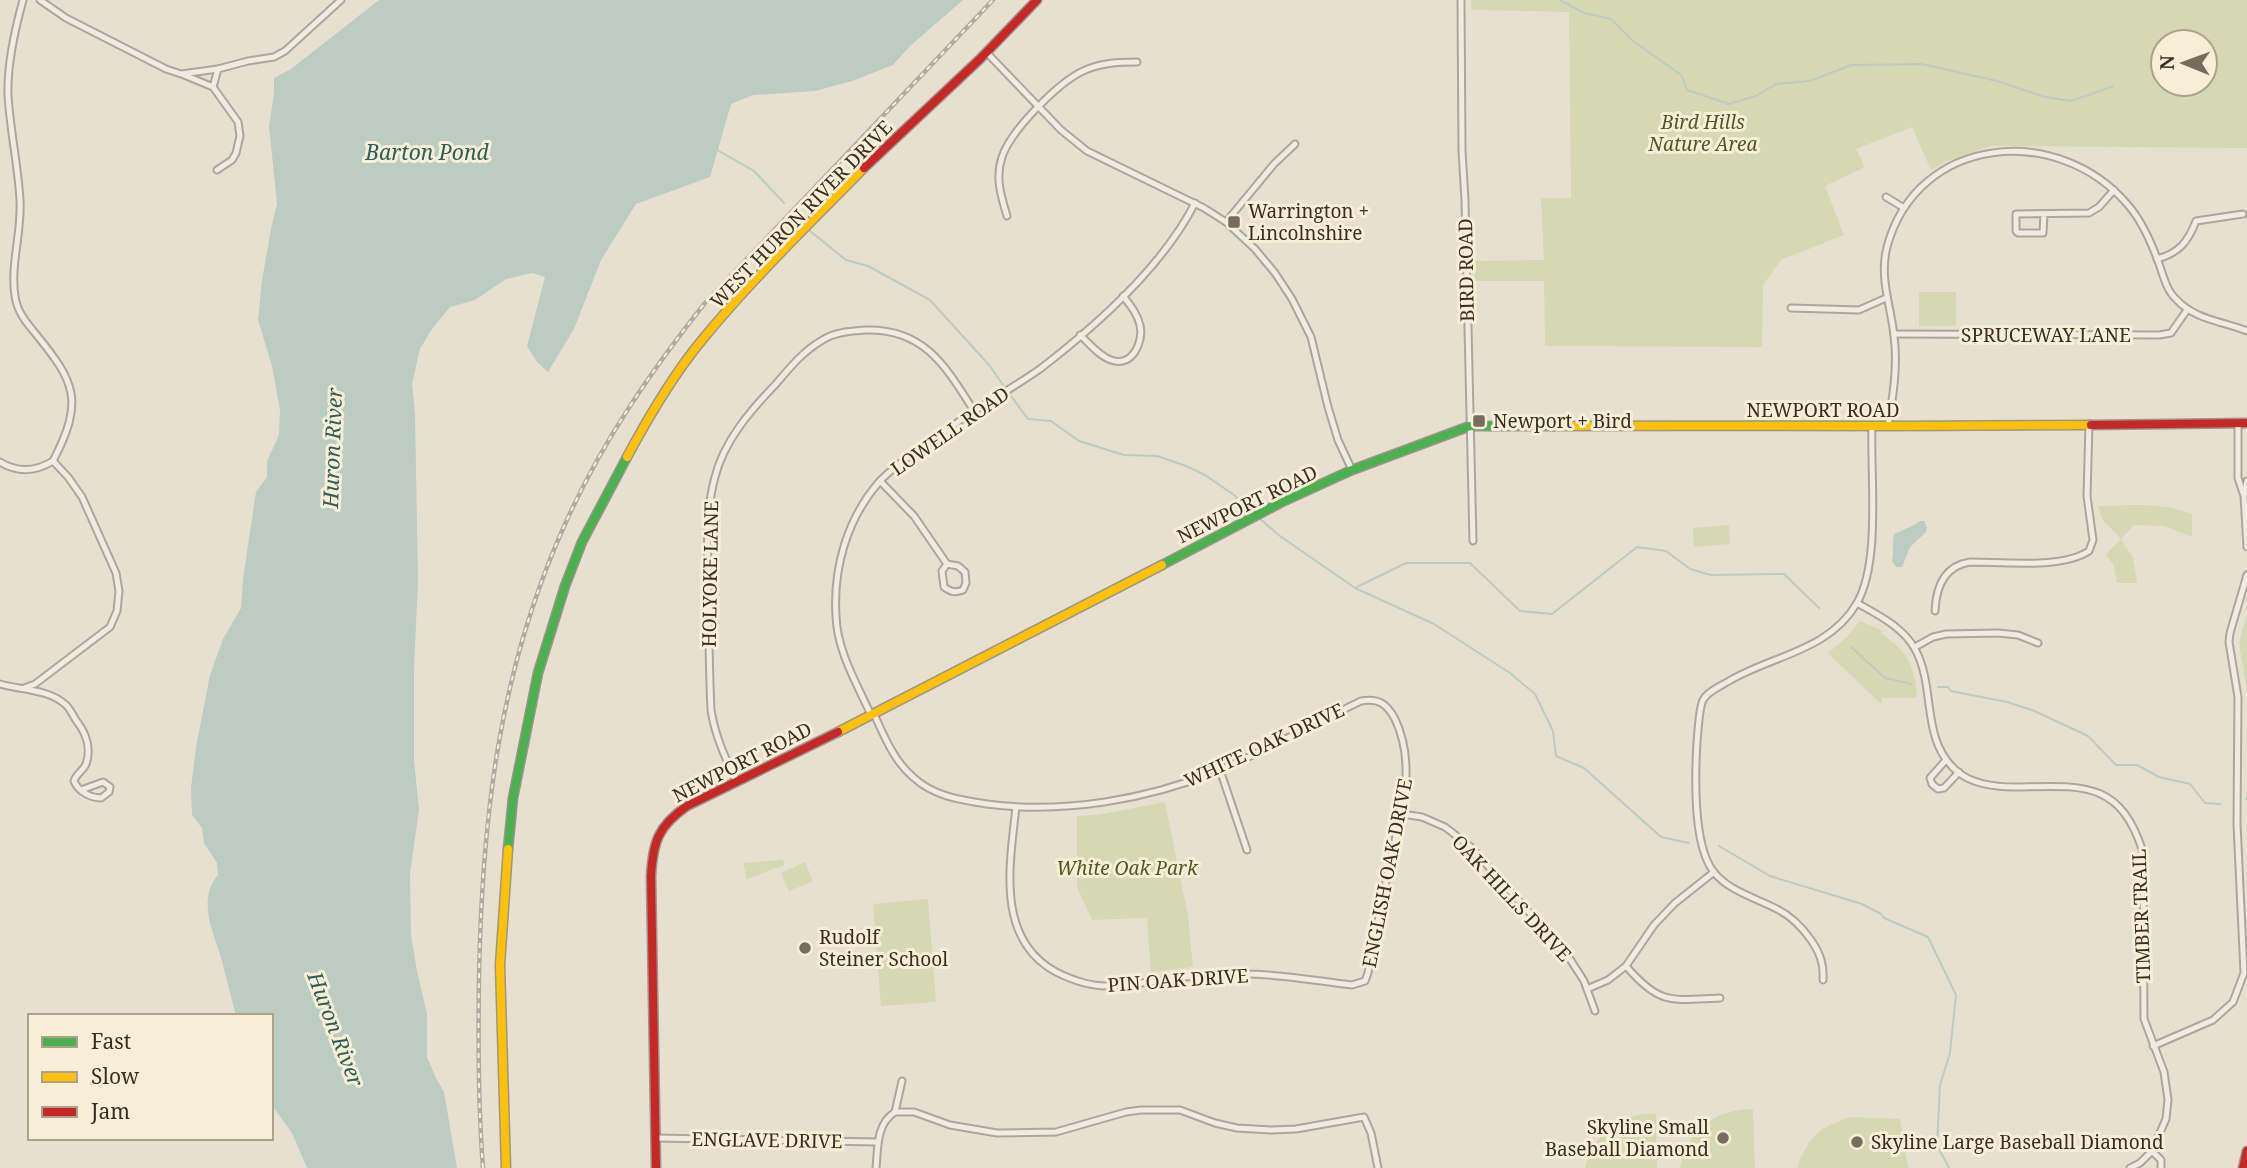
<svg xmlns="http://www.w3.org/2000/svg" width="2247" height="1168" viewBox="0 0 2247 1168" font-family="'Noto Serif',serif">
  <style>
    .green { fill: #d6d7b3; fill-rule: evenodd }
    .water { fill: #bcccc2 }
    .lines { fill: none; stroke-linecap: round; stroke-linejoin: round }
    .stream { stroke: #bcccc2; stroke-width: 2 }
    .street-casing { stroke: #ada599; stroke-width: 9 }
    .fast-casing { stroke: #9c958a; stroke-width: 11 }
    .slow-casing { stroke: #9c958a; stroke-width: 11 }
    .jam-casing { stroke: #9c958a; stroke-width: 11 }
    .street { stroke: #efebe3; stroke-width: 5 }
    .fast { stroke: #4caf50; stroke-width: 8 }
    .slow { stroke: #ffc107; stroke-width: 8 }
    .jam { stroke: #c62828; stroke-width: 8 }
    .rail-casing { stroke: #afaaa2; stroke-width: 4.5 }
    .rail { stroke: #f7eed8; stroke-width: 2; stroke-dasharray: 5; stroke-linecap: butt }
    .poi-dot { fill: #786c5e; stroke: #f7eed8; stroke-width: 2.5 }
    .labels { text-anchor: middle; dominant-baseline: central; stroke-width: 6; stroke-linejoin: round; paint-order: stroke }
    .park-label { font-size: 19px; font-style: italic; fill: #4d5a26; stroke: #f7eed8 }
    .poi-label { font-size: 19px; fill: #3d2e20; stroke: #f7eed8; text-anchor: start }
    .street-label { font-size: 19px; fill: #3d2e20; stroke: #f7eed8 }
    .water-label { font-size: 21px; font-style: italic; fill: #2f5d5a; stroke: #f7eed8 }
  </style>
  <rect width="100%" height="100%" fill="#e7e0d1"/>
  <g class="green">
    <path d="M1471,0H2247V148L1991,146L1947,161L1931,170L1912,127L1856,149L1865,167L1825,186L1844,235L1781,260L1763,285L1762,347L1545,346L1544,281H1475V261L1544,260L1541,198H1571L1569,12L1471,10ZM2163,42H2205V84H2163Z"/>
    <rect x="1919" y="292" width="37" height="34"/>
    <path d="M2098,506C2130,505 2162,502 2192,514V537L2164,526L2134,525L2121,539L2133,558L2137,583H2117L2114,566L2106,554L2121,539L2102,519Z"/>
    <polygon points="1729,525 1730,544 1694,547 1693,528"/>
    <polygon points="2247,613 2247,690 2239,643"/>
    <path d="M1860,621L1881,630L1882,634C1910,653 1914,666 1917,698H1882L1881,704L1828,653L1846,638Z"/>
    <polygon points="1165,802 1188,916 1193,967 1151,972 1147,918 1092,920 1077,887 1077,816 1098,815"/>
    <polygon points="783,860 784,865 747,879 743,863"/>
    <polygon points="805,862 813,881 789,891 781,873"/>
    <polygon points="928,899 936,1002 881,1006 873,904"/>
    <path d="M1746,1109H1753L1755,1168H1680C1686,1132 1711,1113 1746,1109Z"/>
    <path d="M1656,1114L1657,1168H1585C1593,1134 1621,1111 1656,1114Z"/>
    <path d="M1851,1117L1900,1119L1908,1168H1797C1808,1136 1820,1127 1851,1117Z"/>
  </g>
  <g class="water">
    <path d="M379,0H963L909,47L893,65L852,81L815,91L753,95L731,104L710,177L636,204L601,260L574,329L548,372L537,362L527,346L545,277L532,273L506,279L475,300L450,307L432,329L420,349L412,384L415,413L418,582L414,667V761L419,809L410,874L411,935L417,971L427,1014V1057L436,1078L444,1092L457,1168H307L292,1133L271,1104V1016H236C231,996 226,977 221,958C213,931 197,900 218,875L217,863L204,843L202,828L192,815L191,788L196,747L210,675L223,639L241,608L243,579L256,492L267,477V461L279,435L280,410L272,366L258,320L262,280L272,224L277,204L269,126L274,94V78L291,69Z"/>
    <path d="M1920,521H1924L1927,527L1926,532L1910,547L1902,567H1896L1892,560C1894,551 1892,543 1894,534L1914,525Z"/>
  </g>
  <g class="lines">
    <g class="stream">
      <polyline points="1560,0 1584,13 1611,19 1633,41 1681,75 1687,90 1729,104 1756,96 1776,84 1810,81 1851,65 1922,64 1997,81 2045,97 2071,101 2114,86"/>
      <polyline points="717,150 754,171 784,203"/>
      <polyline points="810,231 846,260 868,266 930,300 990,366 1005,388"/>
      <polyline points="1008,392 1028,419 1051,421 1079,441 1124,455 1157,456 1186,466 1205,475 1234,495 1254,514"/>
      <polyline points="1258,517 1280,536 1355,588 1434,624 1510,673 1535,694 1553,731 1556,756 1584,768 1661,837 1689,843"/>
      <polyline points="1357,587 1406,563 1470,563 1520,611 1552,614 1637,547 1666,551 1690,569 1711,575 1784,574 1819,608"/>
      <polyline points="1851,647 1885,678 1911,684"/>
      <polyline points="1938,687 1948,687 1951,691 2007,702 2032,710 2088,736 2116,765 2137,765 2159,777 2190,784 2205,803 2220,804"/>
      <polyline points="2246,799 2247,798"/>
      <polyline points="1719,846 1770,876 1862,904 1881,914 1884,918 1928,937 1956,995 1950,1053 1940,1085 1937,1145 1949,1168"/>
    </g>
    <defs>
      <g id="street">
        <path d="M23,0C15,29 7,64 8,95C10,130 18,165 20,200C22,232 10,265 15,296C17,311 25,321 35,333C76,383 84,401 53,461L68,477L82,497L116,573L119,591L117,611L110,627L35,684L24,688"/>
        <polyline points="40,0 66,18 166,69 181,74 218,69"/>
        <polyline points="1461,0 1462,151 1465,200 1473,541"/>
        <polyline points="987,53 1061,130 1087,151 1204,208 1226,222 1255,249 1275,273 1292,299 1311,337 1328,407 1338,440 1352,470"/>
        <polyline points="184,75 213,87"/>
        <polyline points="217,170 232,160 236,153 240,136 238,122 213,87 218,69 248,61 274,57 285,51 341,0"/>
        <polyline points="1886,197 1904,208"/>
        <polyline points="2044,214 2043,233 2018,233 2016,231 2016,214 2089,213 2099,207 2114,190"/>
        <path d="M1007,216C1001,196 995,178 1002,157C1011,130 1058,83 1083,71C1100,63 1118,62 1137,62"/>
        <polyline points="1226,222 1274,164 1295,144"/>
        <path d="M2157,259C2179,253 2188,242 2196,221L2243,214"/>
        <polyline points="1791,308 1859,310 1886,298"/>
        <polyline points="1894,334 2159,335 2171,333 2187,310"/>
        <path d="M1080,335C1089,343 1099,356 1111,360C1132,368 1144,342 1140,325C1137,313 1130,305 1123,296"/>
        <polyline points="2238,423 2238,478 2244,496 2247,547"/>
        <path d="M1888,426C1893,397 1898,365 1894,336C1891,306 1879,278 1887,247C1917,135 2058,122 2128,205C2142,221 2151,242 2158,261C2163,274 2166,290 2176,299C2195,320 2222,321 2247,331"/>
        <path d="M0,462C18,473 35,472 53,461"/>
        <path d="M880,481L914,516L947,564L942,571L944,587C951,592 955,593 963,590L966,583L965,572L958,566L947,564"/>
        <polyline points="2245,493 2247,481"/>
        <path d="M1857,603C1878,615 1903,627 1915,649C1937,689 1919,741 1959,773C1975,785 1996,787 2015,787C2081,786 2120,779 2143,852L2144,1019L2164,1072L2168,1100L2166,1119L2152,1151L2140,1163L2130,1168"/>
        <path d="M1935,611C1936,587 1944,566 1970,562C2003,562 2062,569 2089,551L2093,540L2087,496L2089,424"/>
        <polyline points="1915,647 1933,637 1946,634 1998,633 2018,635 2038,643"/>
        <path d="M0,684C21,690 49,689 66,705C71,710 74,718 78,723C87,735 91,750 86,764C83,771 76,774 74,781C78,791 90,798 101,798L109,792L110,787L103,782L81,790"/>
        <path d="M874,714C884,736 894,761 913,777C933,796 960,800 987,804C1063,814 1146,800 1217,771C1266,751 1313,724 1361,701C1379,698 1387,704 1395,719C1419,770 1398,820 1388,872C1381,906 1374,939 1368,973L1365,981L1352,985C1317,981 1281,974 1245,974C1229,973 1213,975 1197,976C1168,978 1135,986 1107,986C1088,986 1072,980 1056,972C995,939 1010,863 1016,807"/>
        <path d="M871,715C857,684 837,651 836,616C833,568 847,519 879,482C893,467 912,454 929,443C945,432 961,419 977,409C998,396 1020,383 1040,369C1096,326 1163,266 1195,203"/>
        <polyline points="1946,760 1930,778 1932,784 1938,789 1944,788 1959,772"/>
        <polyline points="1220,770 1247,850"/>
        <path d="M736,781C725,757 715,736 711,710C709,669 709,629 708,588C708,551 705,513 715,477C724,441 750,411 775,385C789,369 802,352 821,341C834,332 851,331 867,330C925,329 946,367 974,411"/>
        <polyline points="1402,814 1422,817 1445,827 1471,847 1568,956 1584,981 1595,1011"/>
        <path d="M1626,966C1660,1006 1672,1000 1720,998"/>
        <path d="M1823,980C1824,964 1820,953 1811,940C1802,927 1791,916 1777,909C1756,898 1728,891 1713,871C1693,844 1695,775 1697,742C1698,732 1699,708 1703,700C1708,691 1721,686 1729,681C1773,655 1829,651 1857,603C1881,561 1870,475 1872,425"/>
        <polyline points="1587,989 1608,980 1626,966 1654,925 1675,903 1714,872"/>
        <polyline points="2153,1046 2213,1020 2233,1002 2244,973 2237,824 2238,697 2229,642 2230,633 2247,575"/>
        <polyline points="895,1112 914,1112 950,1125 997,1133 1056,1132 1126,1112 1141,1110 1180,1110 1215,1123 1237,1128 1271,1130 1296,1129 1364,1117 1371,1133 1378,1168"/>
        <polyline points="656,1138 878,1142"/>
        <polyline points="2152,1151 2161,1160 2161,1168"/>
        <path d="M876,1168C878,1148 876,1124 895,1112L902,1081"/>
      </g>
      <g id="fast">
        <polyline points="1162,565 1284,501 1352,470 1470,426 1554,426"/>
        <polyline points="508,849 513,798 538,673 565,586 582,542 627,457"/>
      </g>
      <g id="slow">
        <path d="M1554,426C1733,425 1912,427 2091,425"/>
        <path d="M627,457C649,416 673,375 702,340C752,279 809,224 864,168"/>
        <polyline points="838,732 1162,565"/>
        <polyline points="506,1168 500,965 508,849"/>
      </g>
      <g id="jam">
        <polyline points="864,168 980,59 1037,0"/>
        <polyline points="2091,425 2247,423"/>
        <path d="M656,1168L651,876C653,842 658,826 687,806L838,732"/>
        <polyline points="2243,1168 2247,1151"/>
      </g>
    </defs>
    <use href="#street" class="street-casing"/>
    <use href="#fast" class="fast-casing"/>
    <use href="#slow" class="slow-casing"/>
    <use href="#jam" class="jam-casing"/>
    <use href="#street" class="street"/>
    <use href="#fast" class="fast"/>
    <use href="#slow" class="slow"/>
    <use href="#jam" class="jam"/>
    <defs>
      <path id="rail" d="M483,1168C478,1104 478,1041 479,977C482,817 499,669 566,522C602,442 651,371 705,303L993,0"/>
    </defs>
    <use href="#rail" class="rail-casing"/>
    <use href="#rail" class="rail"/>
  </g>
  <g class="poi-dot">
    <rect x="1227" y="215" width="14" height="14" rx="3.5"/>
    <rect x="1472" y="414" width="14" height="14" rx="3.5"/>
    <circle cx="805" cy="948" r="7"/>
    <circle cx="1723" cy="1138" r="7"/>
    <circle cx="1857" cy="1142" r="7"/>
  </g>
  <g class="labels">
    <g class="park-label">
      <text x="1703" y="122">Bird Hills<tspan x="1703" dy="22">Nature Area</tspan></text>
      <text x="1127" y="868">White Oak Park</text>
    </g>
    <g class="poi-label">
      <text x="1248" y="211">Warrington +<tspan x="1248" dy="22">Lincolnshire</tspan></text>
      <text x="1493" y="421">Newport + Bird</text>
      <text x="819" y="937">Rudolf<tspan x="819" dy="22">Steiner School</tspan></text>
      <text x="1709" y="1127" text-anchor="end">Skyline Small<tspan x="1709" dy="22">Baseball Diamond</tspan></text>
      <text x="1871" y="1142">Skyline Large Baseball Diamond</text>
    </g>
    <g class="street-label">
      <text transform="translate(801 214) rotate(-46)">WEST HURON RIVER DRIVE</text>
      <text transform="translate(1466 270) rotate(-91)">BIRD ROAD</text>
      <text x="2046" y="335">SPRUCEWAY LANE</text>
      <text x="1823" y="410">NEWPORT ROAD</text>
      <text transform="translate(950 431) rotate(-35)">LOWELL ROAD</text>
      <text transform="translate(1247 504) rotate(-26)">NEWPORT ROAD</text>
      <text transform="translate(710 574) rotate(-89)">HOLYOKE LANE</text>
      <text transform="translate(1264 745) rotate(-25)">WHITE OAK DRIVE</text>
      <text transform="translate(742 762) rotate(-27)">NEWPORT ROAD</text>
      <text transform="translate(1387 873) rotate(-79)">ENGLISH OAK DRIVE</text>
      <text transform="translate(1512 898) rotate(47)">OAK HILLS DRIVE</text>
      <text transform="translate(2141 916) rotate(-92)">TIMBER TRAIL</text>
      <text transform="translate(1178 980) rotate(-4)">PIN OAK DRIVE</text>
      <text transform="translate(767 1140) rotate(1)">ENGLAVE DRIVE</text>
    </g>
    <g class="water-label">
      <text x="427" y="152">Barton Pond</text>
      <text transform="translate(332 448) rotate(-88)">Huron River</text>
      <text transform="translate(336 1029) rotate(69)">Huron River</text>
    </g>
  </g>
  <rect x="28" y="1014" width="245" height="126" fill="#f7eed8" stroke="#ada18e" stroke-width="2"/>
  <rect x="42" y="1037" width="35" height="10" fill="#4caf50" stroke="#ada18e" stroke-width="2"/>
  <text x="91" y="1049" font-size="21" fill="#3d2e20">Fast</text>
  <rect x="42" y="1072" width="35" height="10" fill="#ffc107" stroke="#ada18e" stroke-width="2"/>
  <text x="91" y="1084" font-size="21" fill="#3d2e20">Slow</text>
  <rect x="42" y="1107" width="35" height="10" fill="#c62828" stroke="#ada18e" stroke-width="2"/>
  <text x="91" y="1119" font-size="21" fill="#3d2e20">Jam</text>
  <g transform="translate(2184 63) rotate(271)"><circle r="33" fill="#f7eed8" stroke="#ada18e" stroke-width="2"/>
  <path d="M0-5L12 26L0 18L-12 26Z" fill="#786c5e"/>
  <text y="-10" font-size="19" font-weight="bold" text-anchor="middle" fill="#3d2e20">N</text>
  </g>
</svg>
